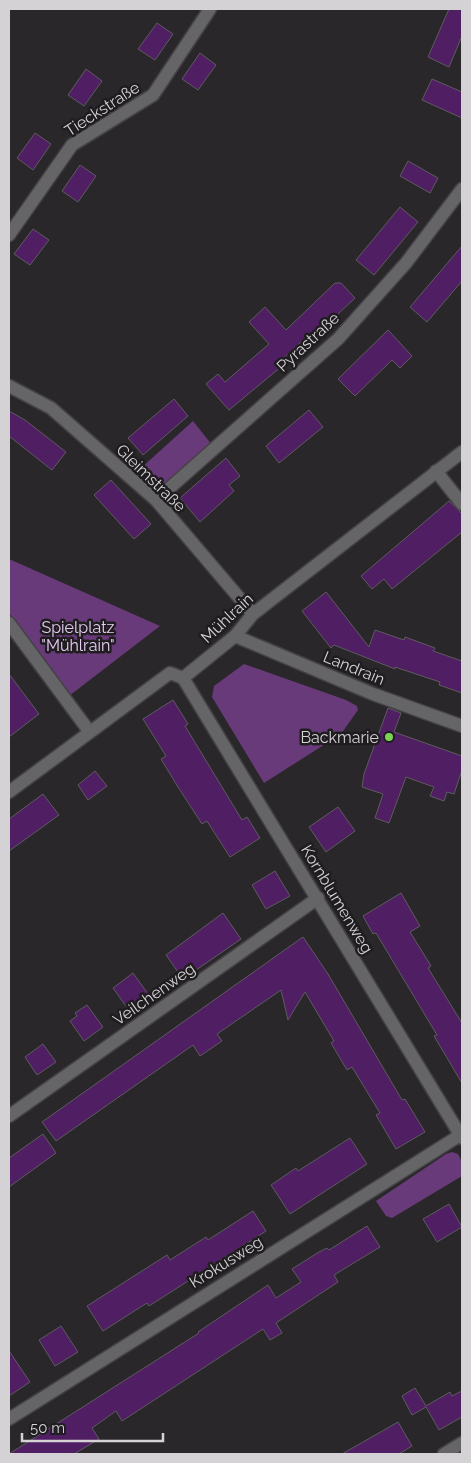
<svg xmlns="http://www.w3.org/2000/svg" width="471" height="1463" viewBox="0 0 471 1463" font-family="Raleway,sans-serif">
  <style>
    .green { fill: #693a7a }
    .building { fill: #501e62; stroke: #5e5b60 }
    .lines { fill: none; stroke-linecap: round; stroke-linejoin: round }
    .minor-casing { stroke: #454246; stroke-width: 15 }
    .minor { stroke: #656466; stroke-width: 12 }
    .poi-dot { fill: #7ed153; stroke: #201d21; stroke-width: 2 }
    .labels { text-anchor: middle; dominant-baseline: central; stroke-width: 5; stroke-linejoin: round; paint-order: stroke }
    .street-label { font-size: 16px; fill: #d4d2d5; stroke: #201d21 }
    .park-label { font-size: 16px; fill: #e7cbf2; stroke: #201d21 }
    .poi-label { font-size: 16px; fill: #d4d2d5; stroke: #201d21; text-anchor: end }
  </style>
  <rect width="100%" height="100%" fill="#2a272b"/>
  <g class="green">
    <polygon points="193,421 212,445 158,490 140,469"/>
    <polygon points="9,559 160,626 69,696 9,613"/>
    <polygon points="244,664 346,700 357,706 358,710 341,734 264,783 212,697 214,686"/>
    <polygon points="452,1152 458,1154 462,1162 462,1176 392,1218 386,1216 376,1201 446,1154"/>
  </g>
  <g class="building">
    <polygon points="449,9 462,9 462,36 449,67 428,57"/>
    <polygon points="157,23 173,34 155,60 138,49"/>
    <polygon points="200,53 216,65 198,90 182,79"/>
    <polygon points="86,69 102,81 84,106 68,95"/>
    <polygon points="432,79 462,92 462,118 422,100"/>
    <polygon points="35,133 51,144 33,170 17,158"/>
    <polygon points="408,161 438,178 430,193 400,176"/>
    <polygon points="80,165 96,176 78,202 62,191"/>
    <polygon points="400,207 418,222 374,275 356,260"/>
    <polygon points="33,229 49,240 30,265 14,254"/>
    <polygon points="462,246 462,281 427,322 410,307"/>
    <polygon points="335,283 341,283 355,298 305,345 301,342 279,362 282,366 229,410 206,384 218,374 225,382 269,344 249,322 265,307 286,330"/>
    <polygon points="388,330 412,356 400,368 392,360 355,396 338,379"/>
    <polygon points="174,399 188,416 143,455 128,438"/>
    <polygon points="309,410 323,427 279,463 266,446"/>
    <polygon points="9,411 25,420 66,452 52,470 9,436"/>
    <polygon points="226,458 240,476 229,485 234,491 200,522 180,498"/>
    <polygon points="111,480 151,524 134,539 94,495"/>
    <polygon points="449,501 462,514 462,532 392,589 384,579 372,589 361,576"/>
    <polygon points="326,592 369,647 375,630 404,640 405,637 435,648 433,651 462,661 462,693 439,685 440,682 395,667 395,669 334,645 331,648 302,611"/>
    <polygon points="9,674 39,714 9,737"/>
    <polygon points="173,700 188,724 185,726 242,820 247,817 260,838 230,857 207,821 202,824 178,787 161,759 166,756 143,719"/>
    <polygon points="388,708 401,713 394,732 462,756 462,770 454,794 447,792 444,801 430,796 434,787 406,777 389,823 375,818 383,794 362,787 364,774"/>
    <polygon points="95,771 107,786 88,800 78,785"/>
    <polygon points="43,794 59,815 9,851 9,819"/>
    <polygon points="338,807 355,831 326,852 309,827"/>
    <polygon points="275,871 290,896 266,909 252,885"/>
    <polygon points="401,893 420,926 410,932 431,966 428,968 462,1023 462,1083 434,1036 437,1035 376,933 373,934 363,916"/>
    <polygon points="223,913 241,939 183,979 166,955"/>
    <polygon points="303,937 328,974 402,1100 405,1099 425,1132 396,1149 376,1115 380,1113 352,1067 347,1070 331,1043 334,1041 305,992 288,1020 281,990 217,1034 222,1041 200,1056 193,1045 56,1141 42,1122"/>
    <polygon points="133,973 148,994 128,1009 113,988"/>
    <polygon points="87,1005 103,1027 84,1041 70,1021 77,1016 75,1013"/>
    <polygon points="43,1044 56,1062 37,1075 25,1057"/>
    <polygon points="43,1134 56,1153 9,1187 9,1158"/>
    <polygon points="350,1138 367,1164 290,1214 271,1185 296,1168 298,1171"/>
    <polygon points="449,1204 462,1227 437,1242 423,1219"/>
    <polygon points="253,1211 266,1231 149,1306 147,1303 103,1331 87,1306 167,1255 170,1260 206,1237 208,1240"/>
    <polygon points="367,1226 380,1247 334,1275 338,1282 276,1323 282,1333 270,1340 263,1329 122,1421 116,1411 92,1428 99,1439 74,1454 9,1454 199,1333 198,1332 268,1285 276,1298 301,1282 292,1269 319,1252 327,1248 329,1250"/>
    <polygon points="61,1326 78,1352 55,1366 39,1340"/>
    <polygon points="9,1351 30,1382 9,1396"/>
    <polygon points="415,1388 426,1406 450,1392 452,1396 462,1391 462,1417 439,1430 426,1407 412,1415 402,1396"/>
    <polygon points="398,1422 412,1446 399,1454 342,1454"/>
  </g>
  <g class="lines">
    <defs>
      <g id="minor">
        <polyline points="9,235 72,145 153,95 210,9"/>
        <polyline points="9,386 51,408 156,500 253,614"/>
        <polyline points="436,471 462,504"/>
        <polyline points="156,500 338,339 406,263 462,189"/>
        <polyline points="9,623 89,731"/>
        <polyline points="235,636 373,694 462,726"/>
        <polyline points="183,678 462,1138"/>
        <polyline points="183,678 235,636 253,614 462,452"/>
        <polyline points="9,792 170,673 183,678"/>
        <polyline points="9,1116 318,898"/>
        <polyline points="9,1419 462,1134"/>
        <polyline points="444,1454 462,1443"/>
      </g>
    </defs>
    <use href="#minor" class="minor-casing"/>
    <use href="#minor" class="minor"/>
  </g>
  <circle class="poi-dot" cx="389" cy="737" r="5"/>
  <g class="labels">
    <g class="street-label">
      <text transform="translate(102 109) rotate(-33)">Tieckstraße</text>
      <text transform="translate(308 342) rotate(-43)">Pyrastraße</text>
      <text transform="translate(151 478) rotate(44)">Gleimstraße</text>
      <text transform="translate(227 618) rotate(-43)">Mühlrain</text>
      <text transform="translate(354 668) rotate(22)">Landrain</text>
      <text transform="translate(337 899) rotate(59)">Kornblumenweg</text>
      <text transform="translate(154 994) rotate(-35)">Veilchenweg</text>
      <text transform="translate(226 1262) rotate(-32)">Krokusweg</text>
    </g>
    <g class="park-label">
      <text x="78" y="627">Spielplatz<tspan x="78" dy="18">"Mühlrain"</tspan></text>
    </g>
    <g class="poi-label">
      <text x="379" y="737">Backmarie</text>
    </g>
  </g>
  <rect width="471" height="1463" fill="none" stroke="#d4d2d5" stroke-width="20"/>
  <path d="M22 1433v8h141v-8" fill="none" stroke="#d4d2d5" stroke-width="2.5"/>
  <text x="30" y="1433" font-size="15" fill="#d4d2d5" stroke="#201d21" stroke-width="4" paint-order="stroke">50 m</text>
</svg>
